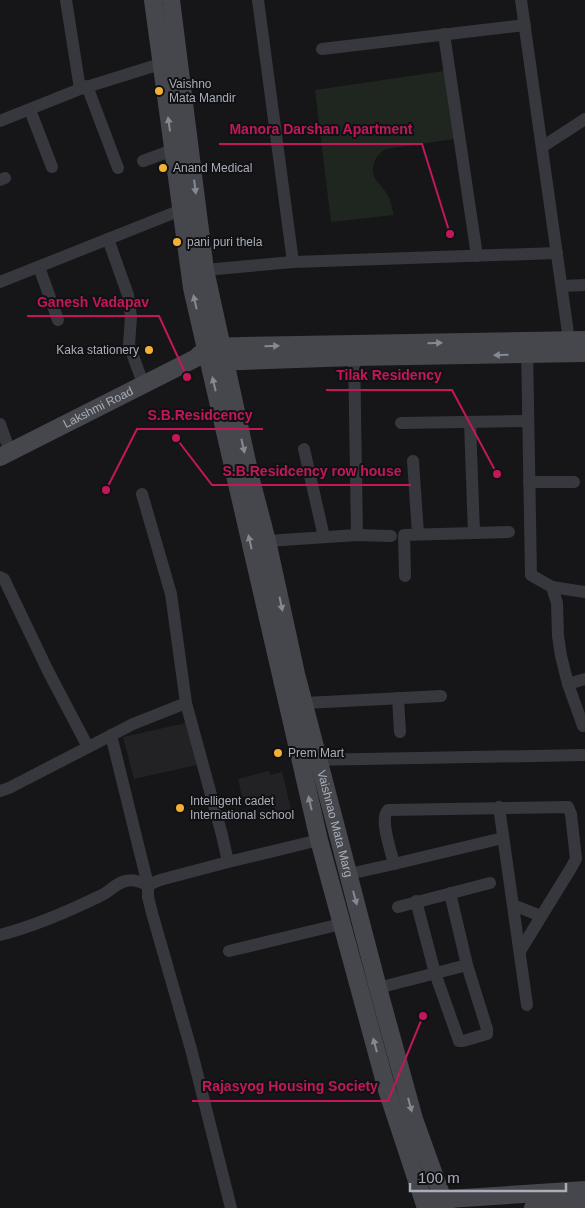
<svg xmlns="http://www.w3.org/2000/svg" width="585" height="1208" viewBox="0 0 585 1208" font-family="Arial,sans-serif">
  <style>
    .built { fill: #222225 }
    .green { fill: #1e261f }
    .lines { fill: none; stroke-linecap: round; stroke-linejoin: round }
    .street { stroke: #37383d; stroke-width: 12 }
    .secondary { stroke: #45474d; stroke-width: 18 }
    .oneway { fill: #858993 }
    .poi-dot { fill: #f2b134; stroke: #111113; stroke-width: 2 }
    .labels { text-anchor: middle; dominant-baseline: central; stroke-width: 4; stroke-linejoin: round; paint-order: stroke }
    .poi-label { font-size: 12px; fill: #a8adb8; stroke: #111113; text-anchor: start }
    .street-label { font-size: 12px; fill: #a8adb8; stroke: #111113 }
    .leader { fill: none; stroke: #c2185b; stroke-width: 2 }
    .callout-dot { fill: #c2185b; stroke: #111113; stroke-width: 2 }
    .callout-label { font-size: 14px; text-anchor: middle; font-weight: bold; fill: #c2185b; stroke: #111113; stroke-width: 4; stroke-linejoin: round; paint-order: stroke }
  </style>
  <rect width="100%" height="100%" fill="#161618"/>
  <g class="built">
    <polygon points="186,723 197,765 134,779 123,737"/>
    <polygon points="269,771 270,775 282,772 291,809 274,813 270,797 255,801 253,804 247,805 245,797 242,797 238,779"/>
  </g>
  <path class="green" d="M444,71L455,139L386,149C375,155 369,168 376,180C380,185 385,190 388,196C391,201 392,209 394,215L331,222L315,90Z"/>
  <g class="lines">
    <g class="street">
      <polyline points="66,0 80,89"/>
      <polyline points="258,0 293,262"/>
      <polyline points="521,0 570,347"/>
      <polyline points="444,34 477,256"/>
      <polyline points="322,49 525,25"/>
      <polyline points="87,86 118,168"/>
      <polyline points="30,110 52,167"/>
      <polyline points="0,121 80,89 170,61"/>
      <polyline points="542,147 585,119"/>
      <polyline points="143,161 173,150"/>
      <polyline points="0,180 5,178"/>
      <polyline points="108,239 128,295 131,317 129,345 144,386"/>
      <polyline points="39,267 58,320"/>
      <polyline points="205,270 293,262 557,253"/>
      <polyline points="0,282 181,210"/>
      <polyline points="562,286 585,285"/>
      <polyline points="527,347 531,575 552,587 557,603 558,636 561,656 568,684 583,726"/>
      <polyline points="354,350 357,535"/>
      <polyline points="470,422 474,533"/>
      <polyline points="401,423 528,421"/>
      <polyline points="0,424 10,452"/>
      <polyline points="304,449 324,537"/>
      <polyline points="413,461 418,534"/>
      <polyline points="529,482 574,482"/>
      <polyline points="142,494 171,594 186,703 222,835 228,862 319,840"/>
      <polyline points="267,541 357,535 391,536"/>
      <polyline points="405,576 404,535 509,532"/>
      <polyline points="0,577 4,579 48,671 88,747"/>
      <polyline points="552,587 585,592"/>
      <polyline points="568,684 585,679"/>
      <polyline points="398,698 400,732"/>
      <polyline points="305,703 441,696"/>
      <polyline points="111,735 148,885"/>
      <polyline points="310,760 585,755"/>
      <polyline points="0,791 9,788 133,724 186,703"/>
      <polyline points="499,807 527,1005"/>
      <polyline points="228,862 160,880 148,885 148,897 152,913 191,1049 231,1208"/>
      <polyline points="394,864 503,838"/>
      <path d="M349,874L394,864C391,850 379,820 388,810L568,807L571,814L576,859L571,868L520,951"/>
      <polyline points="416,901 435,973 458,1038 459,1041 463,1041 487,1034 487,1029 467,965 450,893"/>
      <polyline points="513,905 541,916"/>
      <polyline points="398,907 490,883"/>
      <path d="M0,935C35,926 67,912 100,896C110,892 115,883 126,881C135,879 140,882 148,885"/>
      <polyline points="229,951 341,924"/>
      <polyline points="378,988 467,965"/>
    </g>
    <g class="secondary">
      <polyline points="153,0 192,288 209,362 319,840 387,1090 426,1208"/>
      <path id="s1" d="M171,0L205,270L251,480L267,541L296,674L378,988L414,1119L446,1208"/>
      <polyline points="213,362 354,357 585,353"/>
      <path id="s2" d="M0,457L196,358C207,345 225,347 241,346L585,340"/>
      <polyline points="432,1200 585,1190"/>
      <polyline points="533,1208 585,1205"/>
    </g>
  </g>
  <defs><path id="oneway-solid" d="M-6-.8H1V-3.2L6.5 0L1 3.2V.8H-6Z" transform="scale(1.25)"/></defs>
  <g class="oneway">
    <use href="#oneway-solid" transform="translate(169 124) rotate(-98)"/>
    <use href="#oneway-solid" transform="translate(195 187) rotate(83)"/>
    <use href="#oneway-solid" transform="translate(195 302) rotate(-103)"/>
    <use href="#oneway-solid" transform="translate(435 343) rotate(-1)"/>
    <use href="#oneway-solid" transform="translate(272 346) rotate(-1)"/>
    <use href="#oneway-solid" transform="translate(501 355) rotate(179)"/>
    <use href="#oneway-solid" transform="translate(214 384) rotate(-103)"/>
    <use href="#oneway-solid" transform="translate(243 446) rotate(77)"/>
    <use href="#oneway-solid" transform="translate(250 542) rotate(-103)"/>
    <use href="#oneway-solid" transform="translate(281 604) rotate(78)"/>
    <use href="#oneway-solid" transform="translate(310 803) rotate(-103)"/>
    <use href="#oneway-solid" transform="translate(355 898) rotate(75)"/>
    <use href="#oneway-solid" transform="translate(375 1045) rotate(-105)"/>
    <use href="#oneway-solid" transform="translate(410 1105) rotate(75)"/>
  </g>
  <g class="poi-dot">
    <circle cx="159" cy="91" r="5"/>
    <circle cx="163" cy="168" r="5"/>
    <circle cx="177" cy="242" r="5"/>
    <circle cx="149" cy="350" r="5"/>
    <circle cx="278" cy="753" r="5"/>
    <circle cx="180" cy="808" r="5"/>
  </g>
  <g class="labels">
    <g class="poi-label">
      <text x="169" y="84">Vaishno<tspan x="169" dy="14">Mata Mandir</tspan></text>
      <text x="173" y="168">Anand Medical</text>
      <text x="187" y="242">pani puri thela</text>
      <text x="139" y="350" text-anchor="end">Kaka stationery</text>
      <text x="288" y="753">Prem Mart</text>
      <text x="190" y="801">Intelligent cadet<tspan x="190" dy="14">International school</tspan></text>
    </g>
    <g class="street-label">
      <text stroke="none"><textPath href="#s2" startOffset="110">Lakshmi Road</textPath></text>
      <text stroke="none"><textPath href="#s1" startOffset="841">Vaishnao Mata Marg</textPath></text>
    </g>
  </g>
  <path class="leader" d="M450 234L422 144H219M187 377L159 316H27M497 474L452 390H326M106 490L137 429H263M176 438L212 485H411M423 1016L388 1101H192"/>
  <g class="callout-dot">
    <circle cx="450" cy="234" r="5"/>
    <circle cx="187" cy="377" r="5"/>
    <circle cx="497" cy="474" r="5"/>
    <circle cx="106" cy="490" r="5"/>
    <circle cx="176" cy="438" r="5"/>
    <circle cx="423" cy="1016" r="5"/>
  </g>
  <g class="callout-label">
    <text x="321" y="134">Manora Darshan Apartment</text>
    <text x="93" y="307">Ganesh Vadapav</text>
    <text x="389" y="380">Tilak Residency</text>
    <text x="200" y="420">S.B.Residcency</text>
    <text x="312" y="476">S.B.Residcency row house</text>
    <text x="290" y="1091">Rajasyog Housing Society</text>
  </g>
  <path d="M410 1183v8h156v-8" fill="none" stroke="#a8adb8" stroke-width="2.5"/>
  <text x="418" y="1183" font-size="15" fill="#a8adb8" stroke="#111113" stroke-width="4" paint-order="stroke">100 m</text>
</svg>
